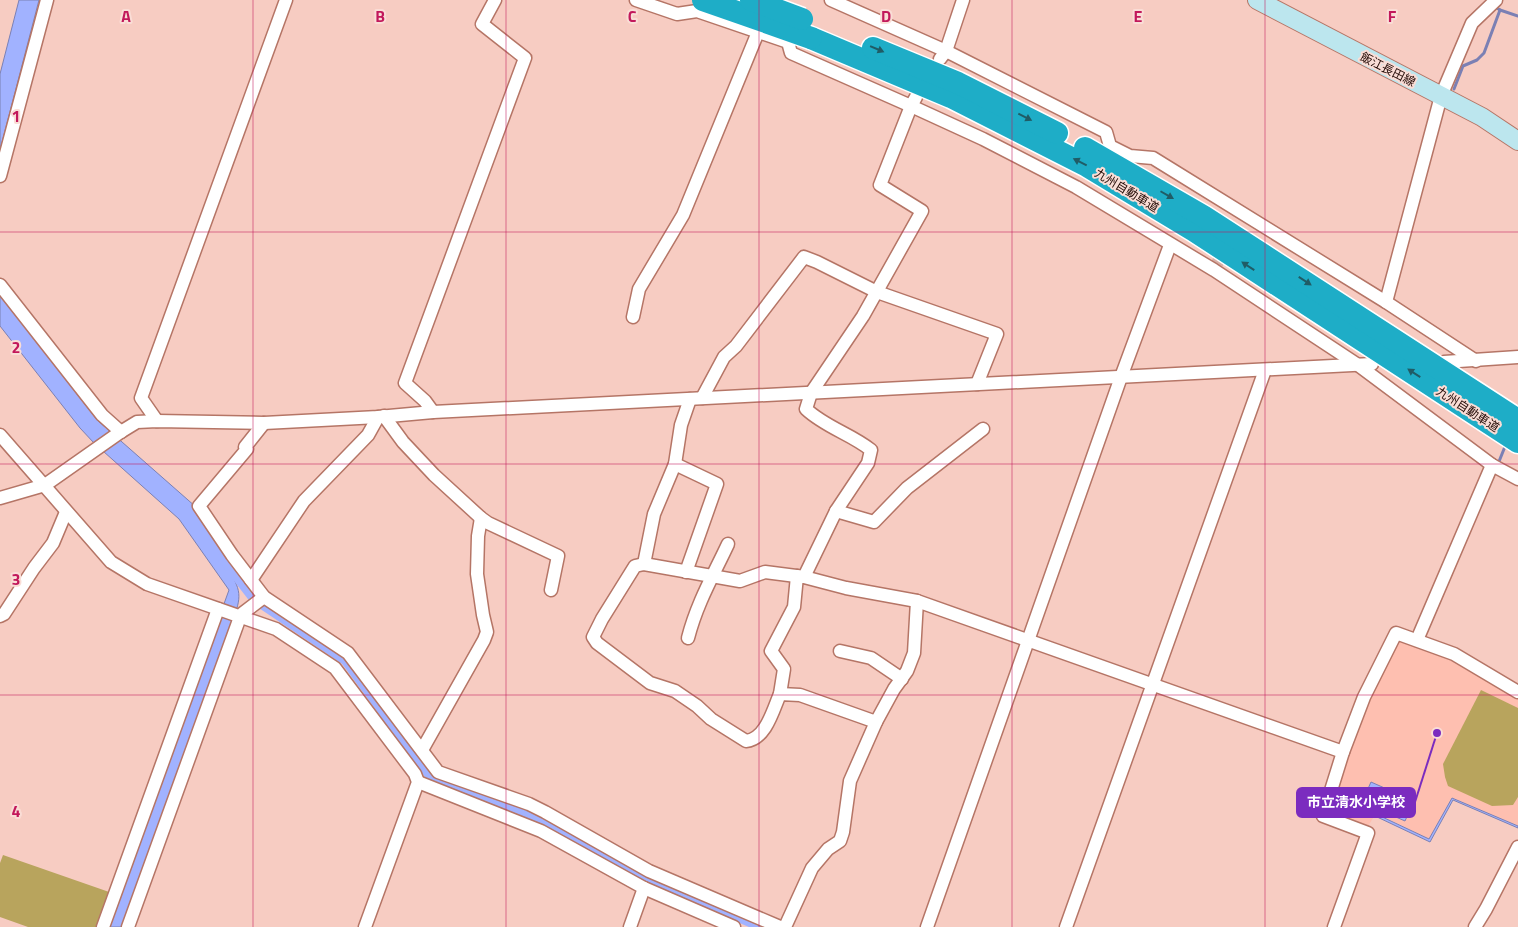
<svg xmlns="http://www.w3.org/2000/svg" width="1518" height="927" viewBox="0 0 1518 927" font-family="'Titillium Web','Noto Sans JP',sans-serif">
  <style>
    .built { fill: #febfb0 }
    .green { fill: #b8a45d }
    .water { fill: #a1b2ff; stroke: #7b80b4 }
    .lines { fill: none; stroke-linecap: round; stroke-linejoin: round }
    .stream { stroke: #7b80b4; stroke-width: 3 }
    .canal { stroke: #a1b2ff; stroke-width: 11 }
    .minor-tunnel { stroke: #d7afa6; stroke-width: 12; stroke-dasharray: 12 6; stroke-linecap: butt }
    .minor-casing { stroke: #b57566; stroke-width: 15 }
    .secondary-casing { stroke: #b57566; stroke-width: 20 }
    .motorway-casing { stroke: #fff; stroke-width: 25 }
    .minor { stroke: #fff; stroke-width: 12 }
    .secondary { stroke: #bce6ee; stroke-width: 18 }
    .motorway { stroke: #1eadc7; stroke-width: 22 }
    .motorway-bridge-casing { stroke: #fff; stroke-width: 25; stroke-linecap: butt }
    .motorway-bridge { stroke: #1eadc7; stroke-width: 22 }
    .oneway { fill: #205c66 }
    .grid { fill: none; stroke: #c2185b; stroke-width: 1; stroke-opacity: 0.55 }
    .labels { text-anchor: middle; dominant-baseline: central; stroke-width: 4; stroke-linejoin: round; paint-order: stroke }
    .street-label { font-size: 12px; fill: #230b06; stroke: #faddd6 }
    .grid-label { font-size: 16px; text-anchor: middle; font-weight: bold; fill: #c2185b; stroke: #faddd6; stroke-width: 4; stroke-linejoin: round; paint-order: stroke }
    .leader { fill: none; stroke: #7b2cbf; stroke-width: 2 }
    .callout-dot { fill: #7b2cbf; stroke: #faddd6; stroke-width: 2 }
    .callout { fill: #7b2cbf; stroke: #7b2cbf; stroke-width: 2 }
    .callout-label { font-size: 14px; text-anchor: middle; font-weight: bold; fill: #fff }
  </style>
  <rect width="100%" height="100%" fill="#f7ccc2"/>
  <polygon class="built" points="1400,639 1451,657 1518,696 1518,826 1452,798 1429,839 1376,813 1367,828 1329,815 1344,767 1367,700 1397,641"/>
  <g class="green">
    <polygon points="1481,690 1518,708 1518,797 1513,805 1492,806 1448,786 1445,777 1443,764"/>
    <polygon points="3,855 112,893 100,927 28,927 0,917 0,863"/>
  </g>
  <g class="water">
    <polygon points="19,0 39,0 0,150 0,74"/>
    <path d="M0,294L97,420L196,507L237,567L230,573C245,595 238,603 231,627L124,927H107L229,590L179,519L94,443L80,428L0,326Z"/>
    <polygon points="1371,782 1414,801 1405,821 1362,802"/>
    <polygon points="1452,798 1518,826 1518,828 1453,800 1430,842 1375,816 1376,814 1429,839"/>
  </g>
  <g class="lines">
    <g class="stream">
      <polyline points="1500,10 1518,16"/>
      <polyline points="1454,89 1463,66 1477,60 1484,53 1500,10 1494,6"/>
      <polyline points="1498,464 1506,444"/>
    </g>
    <polyline class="canal" points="223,558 254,598 346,660 431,776 536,816 645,877 763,927"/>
    <polyline class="minor-tunnel" points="1217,264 1225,244"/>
    <defs>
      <g id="minor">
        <polyline points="636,0 677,14 697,11 788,42 791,53 911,106 983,139 1076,187 1214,270 1358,365 1492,465 1518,479"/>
        <polyline points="831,0 946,51 1106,132 1110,146 1130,156 1153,158 1386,302 1476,361"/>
        <polyline points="940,59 946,51 963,0"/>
        <polyline points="0,176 47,0"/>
        <polyline points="0,285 102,415 121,432"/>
        <polyline points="1386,302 1441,96 1472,23 1496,0"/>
        <polyline points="633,317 639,289 683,215 758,32"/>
        <polyline points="1444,362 1518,357"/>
        <polyline points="702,398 724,357 736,346 804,257 817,262 877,292 997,334 977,384"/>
        <polyline points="433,412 425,401 405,383 525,58 482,24 495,0"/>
        <polyline points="384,416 403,442 434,475 481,518 488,523 558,556 551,590"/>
        <polyline points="157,421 141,398 286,0"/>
        <polyline points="264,423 245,447 247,449 199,506 232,555 264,597 348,653 438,772 529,804 545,812 649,871 780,927"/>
        <polyline points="0,435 111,562 147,584 276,629 335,668 415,774 418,782 365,927"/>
        <polyline points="675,464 717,484 686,572"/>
        <polyline points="0,498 45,485 119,433 137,422 157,421 264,423 378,417 433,412 1372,364"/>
        <polyline points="836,511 874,522 907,488 983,429"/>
        <polyline points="644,564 654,514 675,464 681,425 690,399"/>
        <path d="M804,577L836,511L868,463L871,450C851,434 825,427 806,409L811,393L863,316L922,211L880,185L911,106L916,97"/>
        <polyline points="251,580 304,501 368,435 378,417"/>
        <polyline points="0,616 4,614 34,568 53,543 66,512"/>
        <path d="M688,638C697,603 713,576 728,544"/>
        <polyline points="1417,640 1492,465"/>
        <polyline points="840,651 871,658 902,679"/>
        <polyline points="780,694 784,669 771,651 794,607 797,576"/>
        <path d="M876,722L800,695L780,694C773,710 766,739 746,741L711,719L697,706L675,691L650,683L597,643L593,637L602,619L635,566L644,564L740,581L765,572L804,577L846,588L917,601L1343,752"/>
        <polyline points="422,750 484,640 487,632 483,615 477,574 478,536 481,518"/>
        <polyline points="418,782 541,831 644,888 734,927"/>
        <polyline points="103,927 218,609"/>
        <polyline points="128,927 240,617 243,613 264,597"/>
        <polyline points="630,927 644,888"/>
        <polyline points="785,927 812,868 828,849 840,841 843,832 850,781 876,722 894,689 907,671 914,653 917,601"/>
        <polyline points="927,927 1121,377 1170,245"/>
        <polyline points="1066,927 1265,370"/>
        <polyline points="1334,927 1368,833 1323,816 1343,752 1364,697 1396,633 1454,654 1518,692"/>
        <polyline points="1475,927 1486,909 1518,847"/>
      </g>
      <polyline id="secondary" points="1257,0 1482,117 1518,141"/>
      <g id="motorway">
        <polyline points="811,38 951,97 1087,166 1193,230 1518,442"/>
        <polyline points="873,48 958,83 1057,133"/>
        <polyline points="1085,148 1203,216 1518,420"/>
      </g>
    </defs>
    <use href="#minor" class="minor-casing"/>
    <use href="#secondary" class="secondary-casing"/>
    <use href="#motorway" class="motorway-casing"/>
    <use href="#minor" class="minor"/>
    <use href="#secondary" class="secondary"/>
    <use href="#motorway" class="motorway"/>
    <defs>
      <g id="motorway-bridge">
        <polyline points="703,0 811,38"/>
        <polyline points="751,0 802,19"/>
      </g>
    </defs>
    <use href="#motorway-bridge" class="motorway-bridge-casing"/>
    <use href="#motorway-bridge" class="motorway-bridge"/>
  </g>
  <defs><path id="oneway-solid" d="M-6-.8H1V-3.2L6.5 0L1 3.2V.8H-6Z" transform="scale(1.25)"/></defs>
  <g class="oneway">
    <use href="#oneway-solid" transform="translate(877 49) rotate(23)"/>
    <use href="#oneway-solid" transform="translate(1025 117) rotate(27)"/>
    <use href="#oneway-solid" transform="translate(1080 162) rotate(-153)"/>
    <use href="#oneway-solid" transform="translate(1167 195) rotate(30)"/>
    <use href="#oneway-solid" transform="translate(1248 266) rotate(-147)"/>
    <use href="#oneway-solid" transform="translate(1305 281) rotate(33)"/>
    <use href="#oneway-solid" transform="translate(1414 373) rotate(-147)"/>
  </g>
  <path class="grid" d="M253,0V927M506,0V927M759,0V927M1012,0V927M1265,0V927M0,232H1518M0,464H1518M0,695H1518"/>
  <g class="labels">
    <g class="street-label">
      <text transform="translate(1388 69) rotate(27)">飯江長田線</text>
      <text transform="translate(1127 190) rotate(31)">九州自動車道</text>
      <text transform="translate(1468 409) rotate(33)">九州自動車道</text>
    </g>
  </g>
  <g class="grid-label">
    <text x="126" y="22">A</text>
    <text x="380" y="22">B</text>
    <text x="632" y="22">C</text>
    <text x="886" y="22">D</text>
    <text x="1138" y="22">E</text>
    <text x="1392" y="22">F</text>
    <text x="16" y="122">1</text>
    <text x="16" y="353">2</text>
    <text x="16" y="585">3</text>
    <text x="16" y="817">4</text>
  </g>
  <path class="leader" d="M1437 733L1415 802"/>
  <circle class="callout-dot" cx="1437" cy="733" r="5"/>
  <rect class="callout" x="1297" y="788" width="118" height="29" rx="5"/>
  <g class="callout-label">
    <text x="1356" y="807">市立清水小学校</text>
  </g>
</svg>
